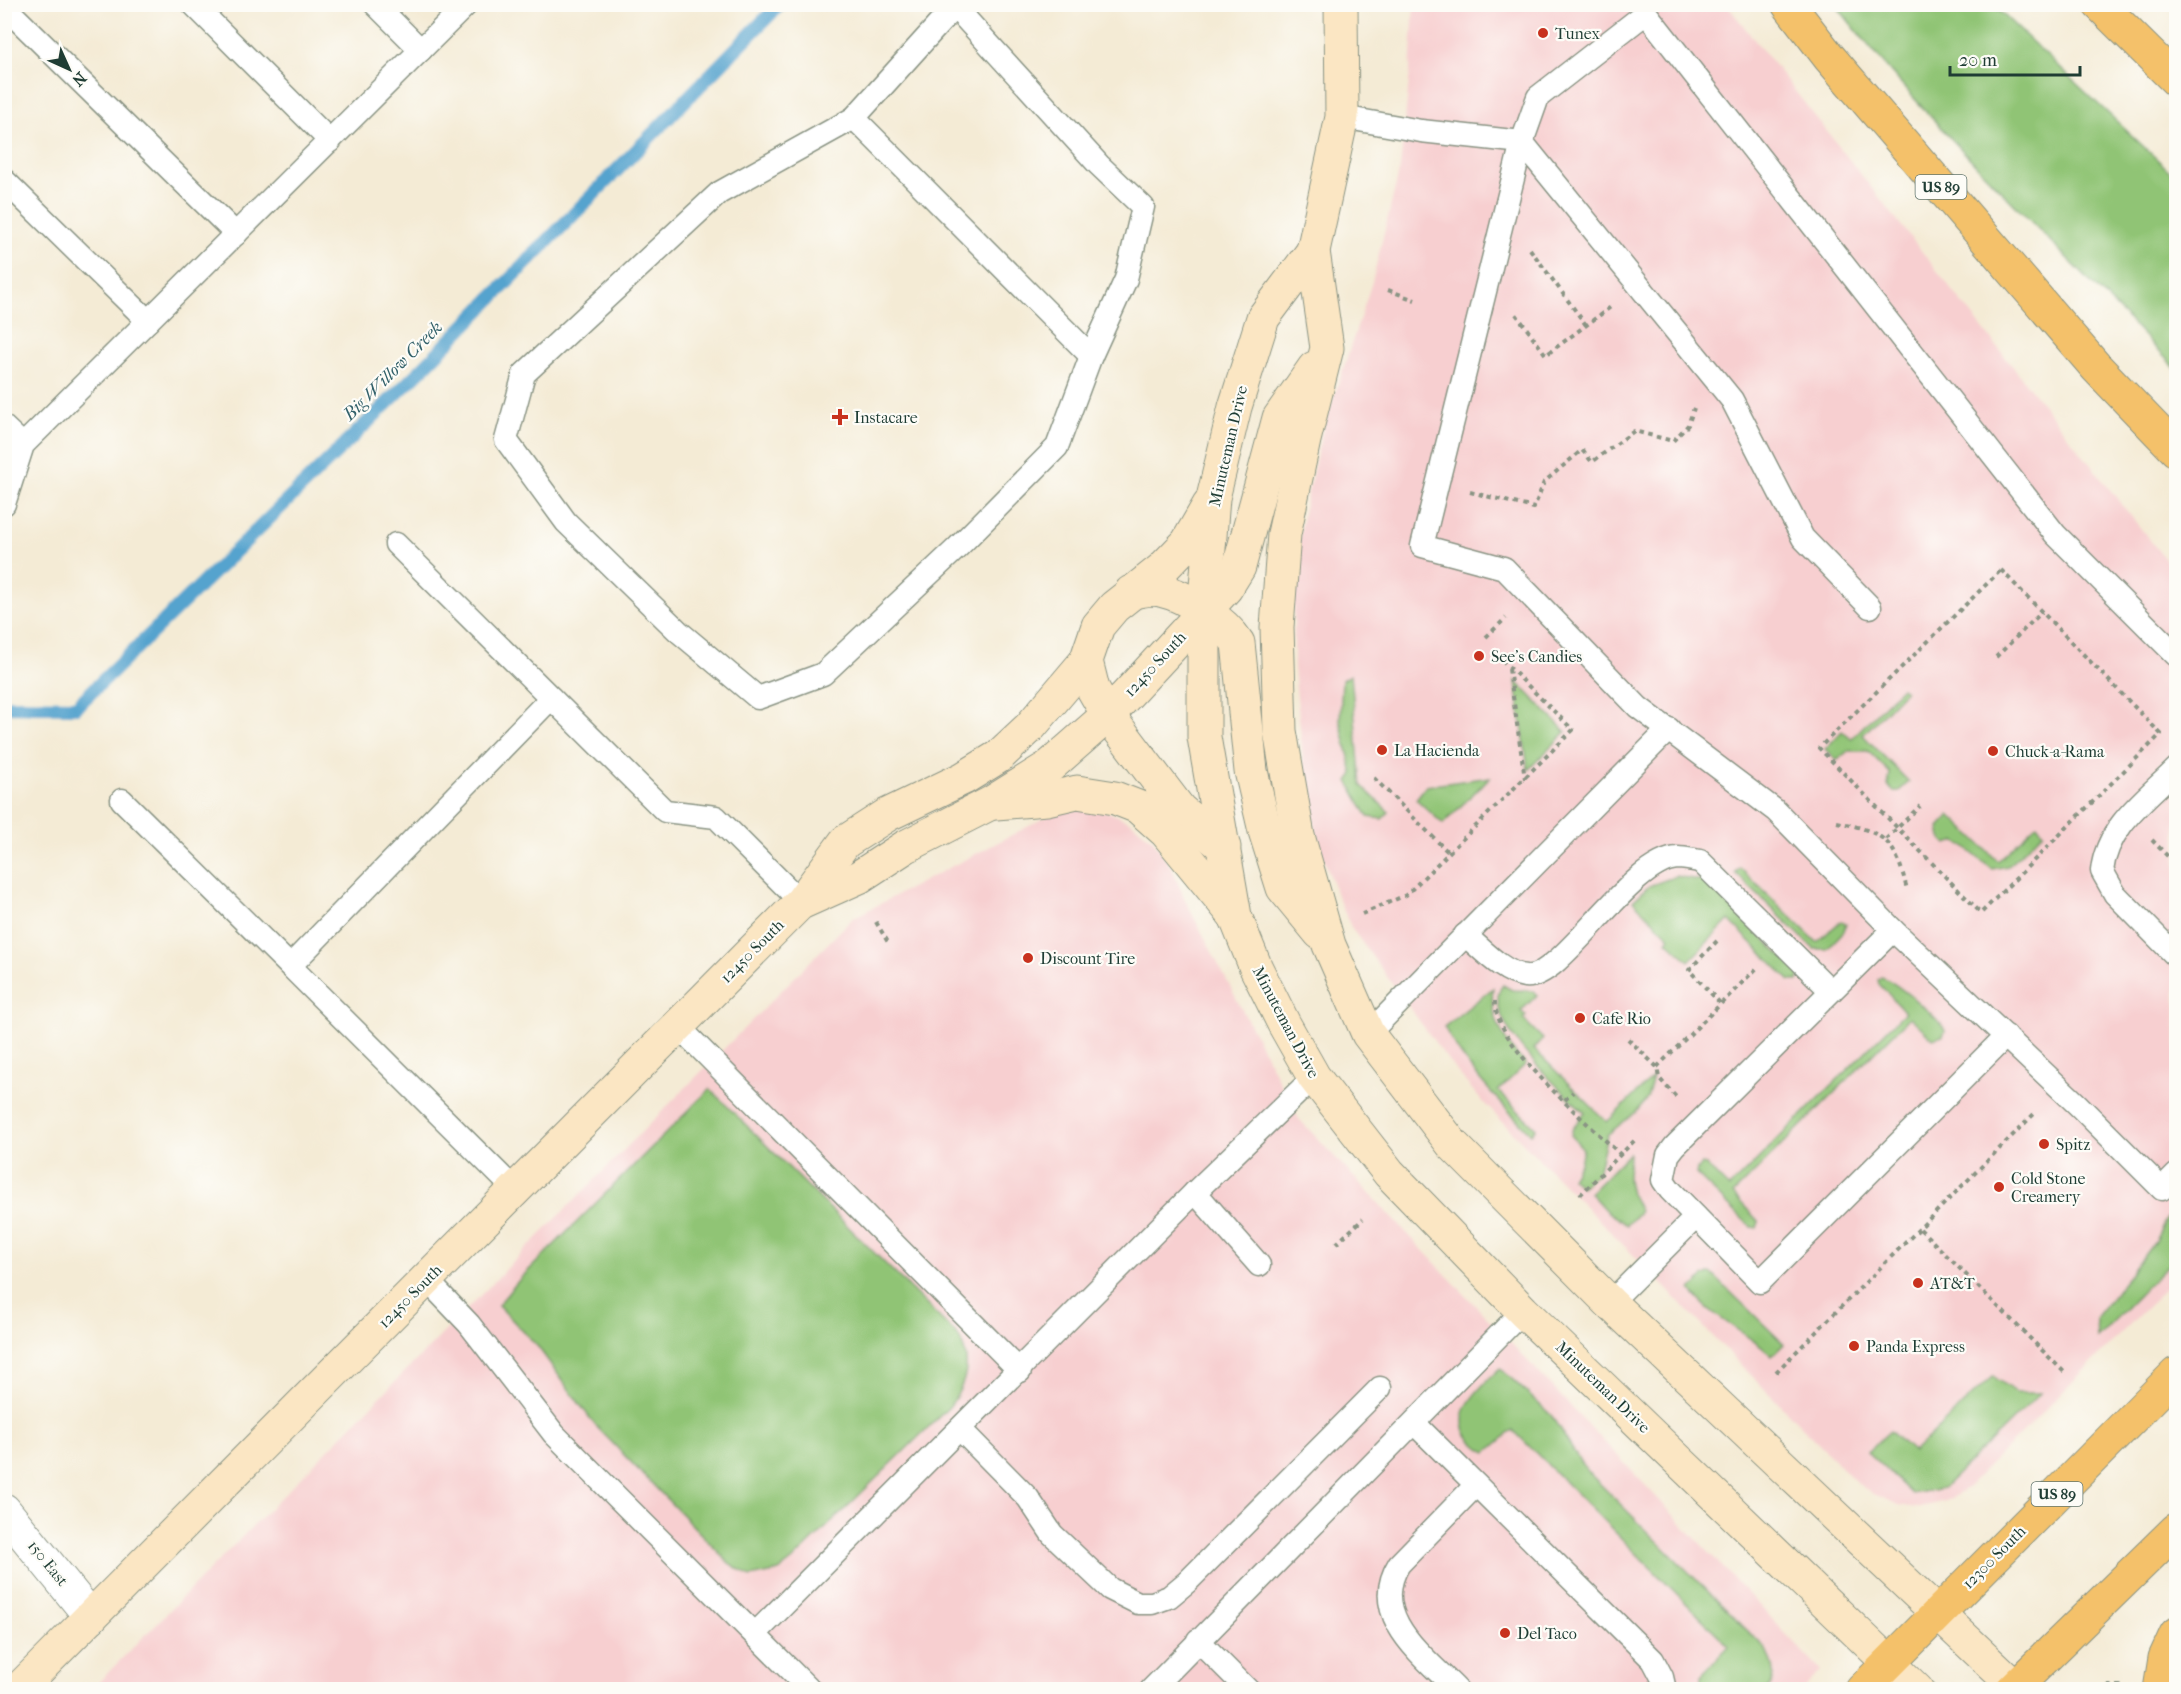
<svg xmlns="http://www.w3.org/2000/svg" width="2181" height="1694" viewBox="0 0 2181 1694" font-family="'IM FELL French Canon',serif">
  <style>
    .built { fill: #f7cfd0 }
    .green { fill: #90c475; stroke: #588054; stroke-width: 1.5 }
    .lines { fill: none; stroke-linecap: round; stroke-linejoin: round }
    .stream { stroke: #54a3ce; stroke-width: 14 }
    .lane-casing { stroke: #8a9484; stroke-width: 25 }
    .street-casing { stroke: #8a9484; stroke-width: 35 }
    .secondary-casing { stroke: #8a9484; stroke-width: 35 }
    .primary-casing { stroke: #8a9484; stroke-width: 35 }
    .highway-casing { stroke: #8a9484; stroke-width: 35 }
    .path { stroke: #8a9484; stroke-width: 4; stroke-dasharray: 4.5 4.5; stroke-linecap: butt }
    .lane { stroke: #fff; stroke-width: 22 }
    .street { stroke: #fff; stroke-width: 33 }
    .secondary { stroke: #fbe6c3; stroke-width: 33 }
    .primary { stroke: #f4c16a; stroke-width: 33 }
    .highway { stroke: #f4c16a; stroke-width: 33 }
    .poi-dot { fill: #c8321e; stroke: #fdfcf7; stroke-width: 2 }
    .labels { text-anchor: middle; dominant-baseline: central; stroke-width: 4.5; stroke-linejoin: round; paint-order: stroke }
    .shield { fill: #fdfcf7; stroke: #62766e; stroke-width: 1.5 }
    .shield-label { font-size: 15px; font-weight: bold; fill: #1f3d34 }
    .poi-label { font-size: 16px; fill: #1f3d34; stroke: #fdfcf7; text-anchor: start }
    .street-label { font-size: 16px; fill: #1f3d34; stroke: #fdfcf7 }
    .water-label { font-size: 18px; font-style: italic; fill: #32616a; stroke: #fdfcf7 }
  </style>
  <rect width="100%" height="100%" fill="#fdfcf7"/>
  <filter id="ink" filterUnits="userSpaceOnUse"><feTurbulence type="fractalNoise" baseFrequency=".0167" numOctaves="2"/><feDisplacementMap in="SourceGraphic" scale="12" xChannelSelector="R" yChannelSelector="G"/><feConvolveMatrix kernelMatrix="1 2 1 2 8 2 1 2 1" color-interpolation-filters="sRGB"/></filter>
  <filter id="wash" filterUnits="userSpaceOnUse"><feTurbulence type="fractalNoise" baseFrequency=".008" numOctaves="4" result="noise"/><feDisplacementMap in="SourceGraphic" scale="24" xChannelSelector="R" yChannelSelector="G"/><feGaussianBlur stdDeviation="1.35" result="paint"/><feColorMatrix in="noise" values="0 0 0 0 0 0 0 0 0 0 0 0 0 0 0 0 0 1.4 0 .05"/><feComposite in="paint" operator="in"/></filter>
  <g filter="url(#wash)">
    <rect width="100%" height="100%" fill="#f4ebd5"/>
    <g class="built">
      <polygon points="1414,5 1727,5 2176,573 2176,1278 1965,1490 1946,1501 1915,1508 1899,1505 1873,1494 1857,1483 1481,1100 1453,1067 1352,929 1338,898 1319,844 1305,779 1294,667 1294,586 1303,513 1322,433 1372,282 1400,168 1410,71"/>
      <polygon points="1083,809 1108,812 1131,822 1153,840 1172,869 1186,902 1299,1119 1821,1671 1802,1690 91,1690 853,918 1054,813"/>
    </g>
    <g class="green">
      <path d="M1836,5H1993L2176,177V369C2063,251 1936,134 1836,5Z"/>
      <polygon points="1351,675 1361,785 1389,812 1382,819 1368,817 1348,781 1353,774 1340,721 1342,680"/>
      <polygon points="1516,681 1566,732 1528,770"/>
      <polygon points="1901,688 1905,691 1863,735 1909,782 1899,791 1893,791 1888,786 1890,773 1868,751 1849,751 1836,760 1825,749 1842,731 1851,739"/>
      <polygon points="1490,777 1443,824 1416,799 1426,786"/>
      <polygon points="1950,815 1998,861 2037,824 2043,832 2008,866 1992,869 1957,841 1947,844 1941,838 1939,827"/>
      <polygon points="1740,868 1817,942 1841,921 1846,924 1844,931 1827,949 1814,949 1735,873"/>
      <polygon points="1676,876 1704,881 1800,974 1798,981 1790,981 1729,920 1689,961 1667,941 1670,937 1633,901 1649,886"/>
      <path d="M1881,977C1892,979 1942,1020 1945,1031L1943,1036L1933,1039L1910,1017L1733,1194L1759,1222L1757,1228L1751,1227L1696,1174L1697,1169L1702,1164L1706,1165L1729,1188L1905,1012L1879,984L1878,980Z"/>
      <path d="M1503,985L1512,990L1533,991L1537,995L1521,1011L1526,1016L1523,1019L1543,1039L1534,1049L1607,1122L1653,1077L1647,1099L1636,1112L1607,1135L1598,1173L1581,1187L1571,1178L1580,1163L1583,1149L1571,1135L1573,1127L1585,1113C1564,1092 1476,1017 1503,985Z"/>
      <path d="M1493,988C1489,1016 1506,1046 1526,1064L1498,1091L1536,1128L1531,1134C1498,1100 1466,1069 1444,1027Z"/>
      <path d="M710,1089L958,1336C973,1361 966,1385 949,1407L792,1561L779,1571L751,1577L729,1563L595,1425L538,1347L498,1305L520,1279Z"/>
      <polygon points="1629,1153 1628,1180 1631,1193 1640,1211 1627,1225 1606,1211 1590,1193"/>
      <polygon points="2176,1209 2176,1257 2097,1338 2096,1318 2155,1241 2165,1221"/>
      <path d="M1711,1273L1784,1344L1772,1356C1746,1331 1712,1319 1691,1290L1703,1277Z"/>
      <path d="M1500,1368L1551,1415L1581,1463L1593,1477L1764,1647C1773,1660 1779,1676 1768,1689H1701V1675L1729,1646L1513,1430L1487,1452C1481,1450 1477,1446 1472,1441C1446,1415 1482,1386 1500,1368Z"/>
      <polygon points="1993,1376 2016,1393 2040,1393 1943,1488 1912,1494 1867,1452 1890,1431 1913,1452"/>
    </g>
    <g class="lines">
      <polyline class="stream" points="4,706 76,707 423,368 780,4"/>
    </g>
  </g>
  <g filter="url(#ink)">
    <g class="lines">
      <defs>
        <g id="lane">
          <polyline points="193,4 330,141"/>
          <polyline points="375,4 421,50"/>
          <polyline points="4,6 236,234"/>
          <polyline points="955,7 1099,165 1143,207 1126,279 1091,356 854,118 957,4"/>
          <polyline points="1342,117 1421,131 1522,142 1732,400 1803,538 1870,607"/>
          <polyline points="854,118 719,193 524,374 506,440 566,522 678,631 758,698 823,674 957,548 1057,447 1091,356"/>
          <polyline points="4,180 148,321"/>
          <polyline points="4,427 23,445"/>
          <polyline points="4,504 23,445 467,4"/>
          <polyline points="396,544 665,811 716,817 801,902"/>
          <polyline points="2176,655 2055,534 1646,13 1538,97 1522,142 1422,546 1504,568 1638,707 1776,811 1893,930 2078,1105 2162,1189 2176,1175"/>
          <path d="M2176,769C2146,799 2107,826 2102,871L2115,894L2176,956"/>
          <polyline points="122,800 290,966"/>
          <polyline points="1893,930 1675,1146 1668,1155 1663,1180 1670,1190 1760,1282 2006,1036"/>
          <path d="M1465,935C1482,949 1503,973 1525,976C1561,982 1629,860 1678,858C1685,858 1693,860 1700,861L1831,991"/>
          <polyline points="678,1026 1020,1371"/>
          <polyline points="1368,1034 1669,729"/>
          <polyline points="515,1190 290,966 551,698"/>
          <polyline points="1195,1192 1259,1265"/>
          <polyline points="426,1279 469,1324 554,1434 810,1690"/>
          <polyline points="1610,1303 1696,1217"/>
          <polyline points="1414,1423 1653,1660 1662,1677 1665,1690"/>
          <polyline points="961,1430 1028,1498 1052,1534 1110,1589 1138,1603 1152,1603 1169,1597 1187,1582 1380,1388"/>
          <polyline points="755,1634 1195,1192 1314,1077"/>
          <polyline points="1198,1640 1248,1690"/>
          <polyline points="1151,1690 1523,1311"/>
          <path d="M1457,1690C1425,1657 1367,1616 1399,1564L1476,1485"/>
        </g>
        <polyline id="street" points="4,1510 91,1617"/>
        <g id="secondary">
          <polyline points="1341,4 1342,117 1313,251 1327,348 1304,440 1284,534 1277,627 1280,731 1298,836 1329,945 1368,1034 1452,1144 1610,1303 2019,1690"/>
          <polyline points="1313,251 1263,318 1235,407 1213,498 1204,612 1204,737 1235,916 1256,968 1284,1024 1314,1077 1389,1173 1523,1311 1917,1690"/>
          <polyline points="1209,505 1187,543 1162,569 1114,607 1098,626 1086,661 1093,689 1108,715 1180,810 1224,847"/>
          <path d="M1131,592C1140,591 1151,588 1160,590C1187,596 1224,621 1238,643L1251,771L1265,831L1283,888L1320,933"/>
          <polyline points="996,803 1047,799 1077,792 1115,798 1138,807 1166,832 1234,915"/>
          <polyline points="803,902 859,877 905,847 991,803 1050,766 1108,715 1226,588 1239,567 1279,418 1314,368"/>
          <polyline points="18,1690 801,902 845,842 887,815 964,778 998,757 1030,727 1086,661"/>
        </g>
        <g id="primary">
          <polyline points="1862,1690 2176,1374"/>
          <polyline points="2012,1690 2176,1530"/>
        </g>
        <g id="highway">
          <polyline points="1788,4 1829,57 2096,367 2176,450"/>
          <polyline points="2099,4 2176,80"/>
          <polyline points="2160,1690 2165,1658 2176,1634"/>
        </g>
      </defs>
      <use href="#lane" class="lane-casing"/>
      <use href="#street" class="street-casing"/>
      <use href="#secondary" class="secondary-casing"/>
      <use href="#primary" class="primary-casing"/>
      <use href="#highway" class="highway-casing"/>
      <g class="path">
        <polyline points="1530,249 1586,325"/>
        <polyline points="1388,290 1415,300"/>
        <polyline points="1516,314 1546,355 1612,306"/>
        <polyline points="1470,492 1534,508 1544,482 1582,450 1592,462 1634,431 1673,441 1688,425 1694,408"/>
        <polygon points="2001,570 2161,734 1981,913 1819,748"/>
        <polyline points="1486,637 1506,618"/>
        <polyline points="1996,657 2042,612"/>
        <polyline points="1509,669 1525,779"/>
        <polyline points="1374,778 1449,853"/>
        <path d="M1837,822C1885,832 1896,841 1907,890"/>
        <polyline points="1886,839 1920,806"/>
        <polyline points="2152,840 2176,865"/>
        <polyline points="2172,860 2176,855"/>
        <polyline points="1362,914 1406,895 1573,730 1504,662"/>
        <polyline points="876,922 889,944"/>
        <polyline points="1717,941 1689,970 1720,1003"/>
        <path d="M1495,1001C1494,1045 1588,1123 1621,1155"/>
        <polyline points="1628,1039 1657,1067 1659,1078 1676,1097"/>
        <polyline points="1657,1067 1759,966"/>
        <polyline points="1565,1100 1573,1092"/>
        <polyline points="1580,1195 1637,1138"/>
        <polyline points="1920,1229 2065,1373"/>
        <polyline points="1336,1244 1363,1219"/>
        <polyline points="1776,1372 2036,1112"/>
        <polyline points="2108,1686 2122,1686"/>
      </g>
      <use href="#lane" class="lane"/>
      <use href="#street" class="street"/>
      <use href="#secondary" class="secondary"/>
      <use href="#primary" class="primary"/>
      <use href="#highway" class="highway"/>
    </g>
  </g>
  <g class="poi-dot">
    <circle cx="1543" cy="33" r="6"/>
    <path d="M837 408h6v6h6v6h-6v6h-6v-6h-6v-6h6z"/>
    <circle cx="1479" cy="656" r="6"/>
    <circle cx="1382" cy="750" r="6"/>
    <circle cx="1993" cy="751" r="6"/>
    <circle cx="1028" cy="958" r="6"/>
    <circle cx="1580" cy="1018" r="6"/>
    <circle cx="2044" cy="1144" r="6"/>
    <circle cx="1999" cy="1187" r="6"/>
    <circle cx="1918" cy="1283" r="6"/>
    <circle cx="1854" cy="1346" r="6"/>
    <circle cx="1505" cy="1633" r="6"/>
  </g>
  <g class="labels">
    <g class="shield">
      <rect x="1915.5" y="175" width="51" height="24" rx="4.5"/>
      <rect x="2031.5" y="1482" width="51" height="24" rx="4.5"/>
    </g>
    <g class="shield-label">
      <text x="1941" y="187">US 89</text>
      <text x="2057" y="1494">US 89</text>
    </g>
    <g class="poi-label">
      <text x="1555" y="33">Tunex</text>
      <text x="854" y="417">Instacare</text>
      <text x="1491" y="656">See's Candies</text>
      <text x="1394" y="750">La Hacienda</text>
      <text x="2005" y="751">Chuck-a-Rama</text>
      <text x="1040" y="958">Discount Tire</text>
      <text x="1592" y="1018">Cafe Rio</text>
      <text x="2056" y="1144">Spitz</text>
      <text x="2011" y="1178">Cold Stone<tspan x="2011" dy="18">Creamery</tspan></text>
      <text x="1930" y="1283">AT&amp;T</text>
      <text x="1866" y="1346">Panda Express</text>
      <text x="1517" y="1633">Del Taco</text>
    </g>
    <g class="street-label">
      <text transform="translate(1228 446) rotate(-77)">Minuteman Drive</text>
      <text transform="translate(1155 664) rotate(-47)">12450 South</text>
      <text transform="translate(752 951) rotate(-45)">12450 South</text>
      <text transform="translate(1286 1022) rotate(62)">Minuteman Drive</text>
      <text transform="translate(410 1296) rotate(-45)">12450 South</text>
      <text transform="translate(1603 1387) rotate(44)">Minuteman Drive</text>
      <text transform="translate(1994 1557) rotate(-45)">12300 South</text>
      <text transform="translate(48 1563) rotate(51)">150 East</text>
    </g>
    <g class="water-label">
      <text transform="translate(393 371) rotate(-45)">Big Willow Creek</text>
    </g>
  </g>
  <rect width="2181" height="1694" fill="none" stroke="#fdfcf7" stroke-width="24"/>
  <g transform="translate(69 69) rotate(135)" stroke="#fdfcf7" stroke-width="4.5" paint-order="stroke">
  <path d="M0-4.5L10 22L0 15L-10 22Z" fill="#1f3d34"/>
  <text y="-9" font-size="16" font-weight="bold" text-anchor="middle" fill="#1f3d34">N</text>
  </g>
  <path d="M1950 66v9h130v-9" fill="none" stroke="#1f3d34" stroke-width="3"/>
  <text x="1959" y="66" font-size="18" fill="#1f3d34" stroke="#fdfcf7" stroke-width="4.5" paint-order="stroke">20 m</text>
</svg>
